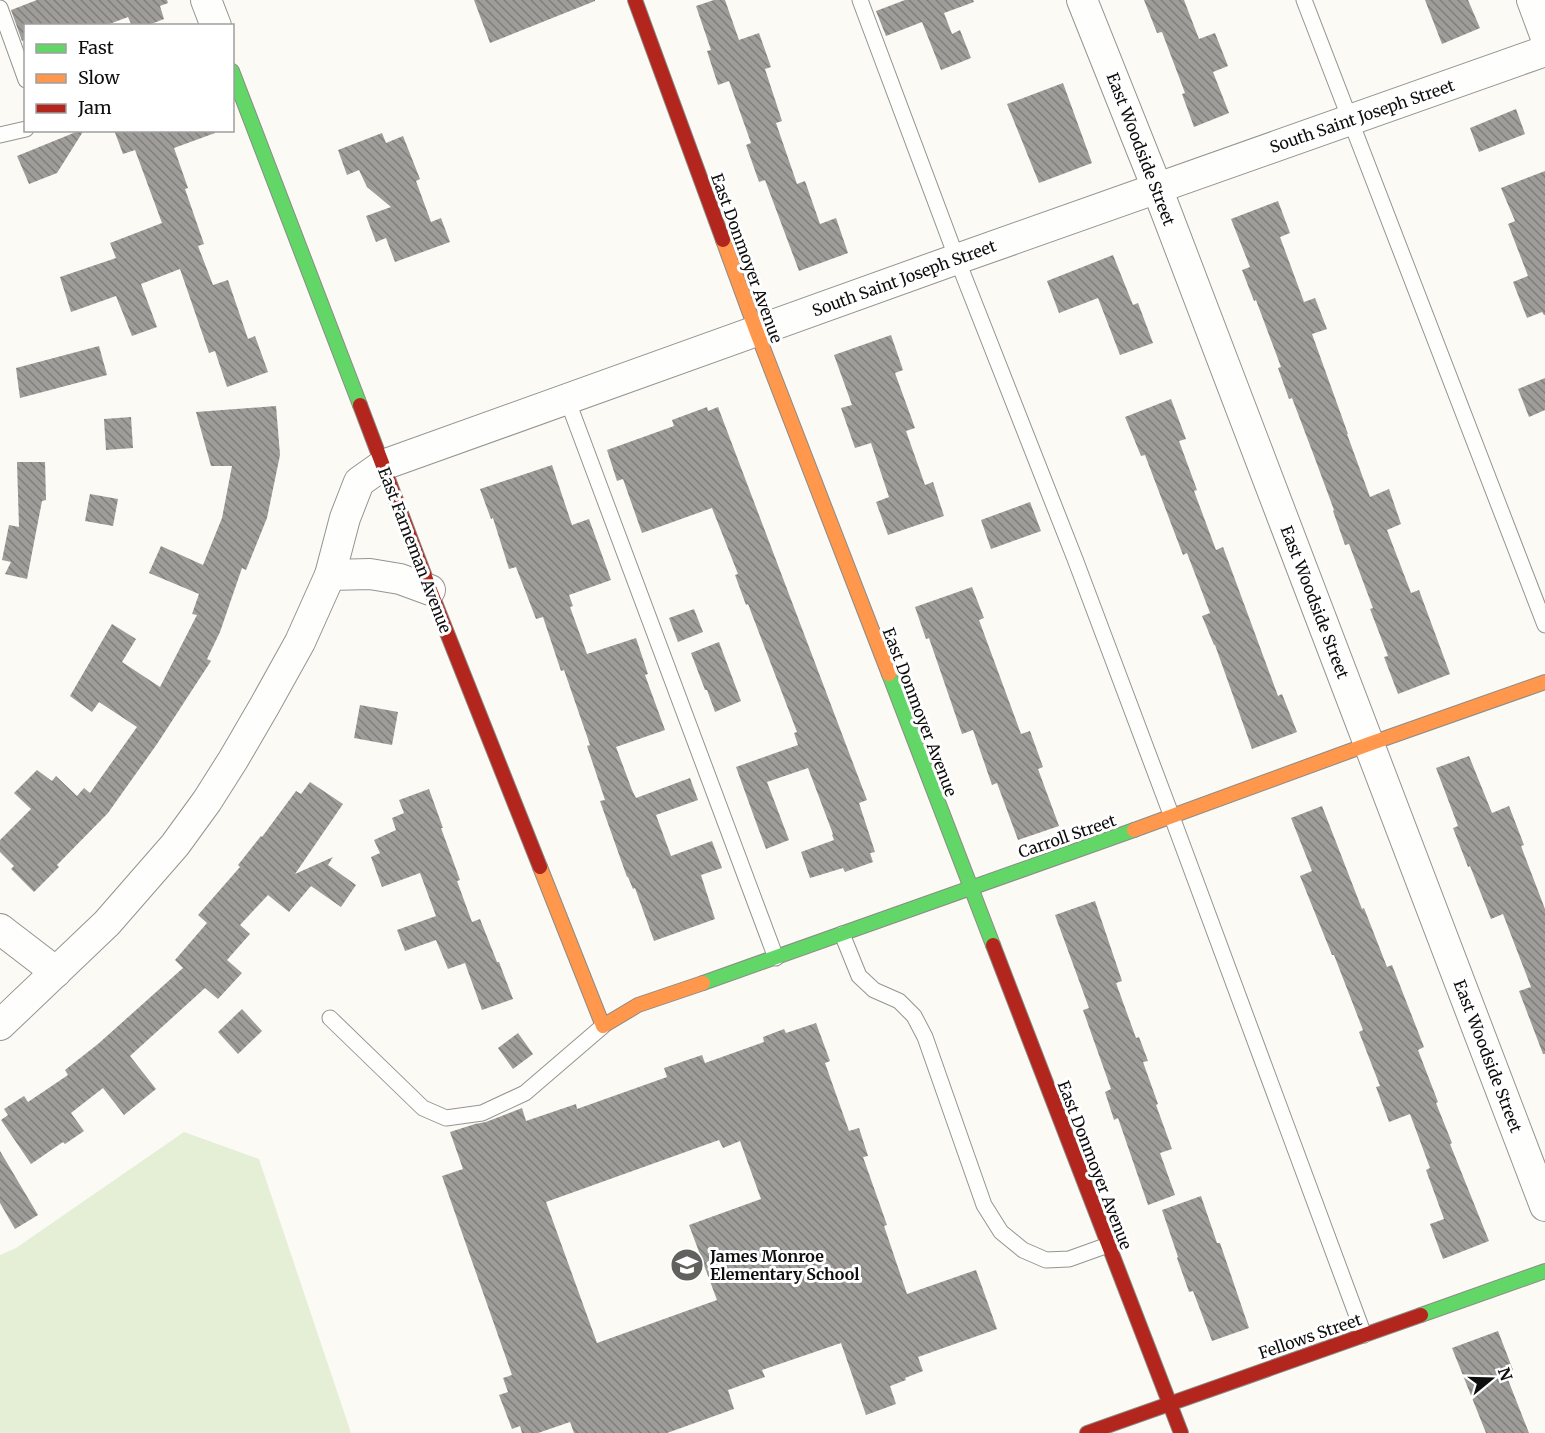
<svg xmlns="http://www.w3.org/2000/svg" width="1545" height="1433" viewBox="0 0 1545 1433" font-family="Merriweather,serif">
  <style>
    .grass { fill: #e4efd6 }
    .building { fill: url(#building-back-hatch); fill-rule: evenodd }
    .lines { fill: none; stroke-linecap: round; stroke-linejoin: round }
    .lane-casing { stroke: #959492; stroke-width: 17 }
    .street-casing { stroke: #959492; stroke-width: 32 }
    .fast-casing { stroke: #8b8b88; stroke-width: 16 }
    .slow-casing { stroke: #8b8b88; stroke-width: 16 }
    .jam-casing { stroke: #8b8b88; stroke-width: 16 }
    .lane { stroke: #fefefd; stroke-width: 15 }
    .street { stroke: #fefefd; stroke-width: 30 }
    .fast { stroke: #63d668; stroke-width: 14 }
    .slow { stroke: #ff974d; stroke-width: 14 }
    .jam { stroke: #b3261e; stroke-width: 14 }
    .labels { text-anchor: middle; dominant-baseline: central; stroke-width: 6; stroke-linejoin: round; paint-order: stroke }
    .street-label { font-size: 16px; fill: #0e0e0e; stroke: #fff }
    .poi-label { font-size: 16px; font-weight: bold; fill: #0e0e0e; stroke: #fff; text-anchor: start }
  </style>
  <defs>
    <pattern id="building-back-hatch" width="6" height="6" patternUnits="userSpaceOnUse" patternTransform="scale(1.5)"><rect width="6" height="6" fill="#9f9d99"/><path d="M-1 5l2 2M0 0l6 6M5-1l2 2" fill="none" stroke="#807e7b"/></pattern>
  </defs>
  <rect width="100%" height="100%" fill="#fbfaf4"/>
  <polygon class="grass" points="184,1132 259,1159 351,1433 0,1433 0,1255 16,1248"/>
  <g class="building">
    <polygon points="37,0 167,0 168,3 160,6 164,19 146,26 132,26 128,17 104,26 26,26 26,39 22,41 11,10"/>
    <polygon points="474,0 595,0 595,1 490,43"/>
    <polygon points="714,0 725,0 739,40 759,33 771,67 765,69 782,121 776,123 797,184 805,181 820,224 836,218 848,253 799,271 765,180 759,182 746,145 751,143 729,81 718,85 707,51 711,50 696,6"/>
    <polygon points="905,0 973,0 974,2 944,13 952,34 960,30 971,58 941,70 922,22 886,36 876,11"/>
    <polygon points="1144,0 1184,0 1199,39 1215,33 1228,66 1213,72 1229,113 1194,127 1182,94 1185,93 1162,32 1157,33"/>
    <polygon points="1425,0 1468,0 1480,28 1442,44"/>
    <polygon points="1063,83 1092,163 1039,183 1007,104"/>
    <polygon points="1516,109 1525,134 1479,152 1470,128"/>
    <polygon points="81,130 84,130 57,173 29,184 17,156"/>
    <polygon points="114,130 215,130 215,133 174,148 188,188 185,189 204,244 198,246 213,285 228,280 248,339 255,336 268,372 227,387 215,351 209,353 180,269 141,284 157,327 132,336 116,296 71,312 60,277 116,258 110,243 162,223 135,150 123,154"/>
    <polygon points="382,133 386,143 403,136 420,179 416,181 431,222 441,218 450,242 395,262 386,238 376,242 366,216 391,207 367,187 359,170 347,175 338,150"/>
    <polygon points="1545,171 1545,315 1544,315 1542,312 1527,318 1513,282 1528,276 1508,224 1515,221 1501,188"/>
    <polygon points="1278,201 1290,233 1280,237 1304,302 1315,298 1327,329 1312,334 1348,434 1347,434 1370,497 1389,489 1401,524 1387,530 1411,593 1419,590 1450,674 1398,694 1384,657 1388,656 1370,609 1373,608 1349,544 1345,545 1333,511 1334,510 1314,456 1292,398 1289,399 1278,368 1281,367 1256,300 1254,301 1242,270 1250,267 1231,219"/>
    <polygon points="1113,255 1133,305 1138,303 1153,343 1120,355 1098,298 1059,313 1047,281"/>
    <polygon points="891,335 903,370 895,373 915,428 906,431 925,485 933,482 944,516 888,535 876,502 889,497 871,443 855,448 841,408 852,405 834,355"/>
    <polygon points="99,346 107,375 20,398 16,368"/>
    <polygon points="1545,378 1545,410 1529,417 1518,389"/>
    <polygon points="1171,399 1186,439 1179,441 1197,490 1194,491 1216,550 1223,547 1278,696 1282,694 1297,732 1252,749 1215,645 1214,645 1202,616 1210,613 1187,553 1183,555 1145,455 1141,456 1125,417"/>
    <polygon points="276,406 280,455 267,518 246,570 242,568 220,632 207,659 211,661 157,744 108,813 57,865 59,867 34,892 11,869 14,866 0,852 0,840 31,809 14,793 37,770 52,781 56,776 77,796 84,788 90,793 137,727 99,702 92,712 70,696 112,624 136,639 122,662 160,687 197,615 192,614 199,594 149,573 161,546 203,565 222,518 232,466 211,466 196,412"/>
    <polygon points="707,407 708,411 718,407 867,800 859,803 875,852 870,853 873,862 845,872 843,868 810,878 801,852 834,840 832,835 833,834 808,768 767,782 789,840 766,849 757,825 736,767 798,745 794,733 797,732 748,604 746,605 735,575 738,574 712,508 642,533 623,479 617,481 607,450 674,426 672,420"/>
    <polygon points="131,417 133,448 106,450 104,419"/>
    <polygon points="17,462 45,462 46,500 42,501 27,579 5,574 11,562 2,560 9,525 19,527"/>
    <polygon points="552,465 572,525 589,519 611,580 569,595 573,606 570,607 587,654 636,638 648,674 645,675 665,730 616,747 632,790 636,798 690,778 698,800 656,815 671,856 712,841 722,868 701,875 715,919 654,941 635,888 633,889 628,877 627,877 600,801 605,800 587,746 590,745 564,670 561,671 543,617 536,619 516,567 509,569 493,518 491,519 480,489"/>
    <polygon points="90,494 118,499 113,526 85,521"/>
    <polygon points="1030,502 1041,531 991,549 981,520"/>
    <polygon points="972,587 984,618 979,620 1021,734 1030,731 1043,767 1038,769 1059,826 1018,840 997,783 992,785 973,730 962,734 929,638 926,639 915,607"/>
    <polygon points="694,609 703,632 678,642 669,618"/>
    <polygon points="719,642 741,701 715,712 707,690 705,690 691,653"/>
    <polygon points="360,705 398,712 392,745 354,738"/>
    <polygon points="1469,756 1492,813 1509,806 1524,845 1521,846 1545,909 1545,1054 1543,1054 1519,991 1531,987 1503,914 1491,919 1470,866 1468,867 1453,828 1458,826 1436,768"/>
    <polygon points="310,782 343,804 295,874 333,857 328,865 356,885 341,907 311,886 289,912 268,895 240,925 250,934 227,960 242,973 218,999 205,988 130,1056 156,1089 124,1115 103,1088 71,1113 84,1131 65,1144 63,1142 31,1164 1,1120 8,1115 4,1109 24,1096 28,1102 68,1075 65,1070 98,1044 183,968 175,960 207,923 198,915 240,867 238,865 261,836 262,837 296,791 301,794"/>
    <polygon points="429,789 443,828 441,828 460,880 457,881 472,922 480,919 497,962 499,962 513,999 482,1010 465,963 448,969 436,940 405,951 397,930 436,916 420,873 382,887 371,857 380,853 374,840 396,830 392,818 404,813 399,800"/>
    <polygon points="1322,806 1362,909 1364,908 1387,967 1392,965 1424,1047 1418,1050 1438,1102 1436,1103 1452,1143 1450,1144 1489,1241 1443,1259 1430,1224 1444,1219 1426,1170 1430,1168 1410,1114 1389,1122 1376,1087 1380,1086 1359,1032 1363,1030 1334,955 1332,955 1300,876 1312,871 1291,818"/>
    <polygon points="1095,901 1122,981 1116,983 1136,1038 1139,1037 1148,1061 1143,1062 1158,1104 1156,1105 1172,1149 1160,1153 1175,1195 1148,1205 1118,1118 1114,1120 1105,1092 1111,1089 1083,1010 1089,1008 1055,915"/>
    <polygon points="242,1009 262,1031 238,1054 218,1032"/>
    <path d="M816,1023L830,1061L825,1063L849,1131L859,1128L868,1156L863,1157L887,1225L884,1226L907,1294L976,1270L997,1329L918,1357L923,1371L905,1378L906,1380L890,1386L896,1404L866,1415L841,1343L762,1370L765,1377L728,1390L734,1409L667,1433H574L570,1422L538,1433H522L520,1426L512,1429L499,1395L508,1392L503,1378L512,1375L442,1176L463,1169L450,1132L475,1124L486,1122L522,1108L526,1121L576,1104L577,1109L667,1077L664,1068L702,1055L705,1063L764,1042L763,1037L784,1029L786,1033ZM719,1140L723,1148L740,1141L761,1199L689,1225L717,1300L597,1343L546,1202Z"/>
    <polygon points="518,1033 533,1054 513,1069 498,1048"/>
    <polygon points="0,1151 38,1215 15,1229 0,1203"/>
    <polygon points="1201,1196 1217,1243 1220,1243 1249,1328 1212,1341 1193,1291 1189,1292 1177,1258 1178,1257 1162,1210"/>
    <polygon points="1498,1331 1513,1370 1505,1372 1529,1433 1486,1433 1452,1348"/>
  </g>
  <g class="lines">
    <defs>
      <g id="lane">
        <polyline points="860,0 957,259 1075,559 1172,817 1364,1335"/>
        <polyline points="1304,0 1545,625"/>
        <polyline points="0,8 26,80"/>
        <polyline points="0,135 26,129"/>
        <polyline points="567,399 776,958"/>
        <polyline points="842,934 859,976 874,990 899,1001 914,1016 925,1037 984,1205 1001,1232 1023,1250 1046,1260 1069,1259 1108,1245"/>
        <polyline points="330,1018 423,1108 446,1118 482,1113 525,1093 603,1026"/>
      </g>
      <g id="street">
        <polyline points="206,0 216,26"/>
        <polyline points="1082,0 1157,188 1545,1206"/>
        <polyline points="1532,0 1545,35"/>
        <polyline points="330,575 370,574 400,579 430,590"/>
        <polyline points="0,929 56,972"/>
        <polyline points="0,1025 107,923 175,845 207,801 233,760 265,705 300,642 330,575 345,518 359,482 383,465 957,259 1545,51"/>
      </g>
      <g id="fast">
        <polyline points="232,71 360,405"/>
        <polyline points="889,674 993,945"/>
        <polyline points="703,983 1134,830"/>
        <polyline points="1421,1315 1545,1271"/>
      </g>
      <g id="slow">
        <polyline points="723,240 756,330 889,674"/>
        <polyline points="1134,830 1369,744 1545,682"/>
        <polyline points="540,867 603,1026 638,1005 703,983"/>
      </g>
      <g id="jam">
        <polyline points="635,0 723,240"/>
        <polyline points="360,405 430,590 540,867"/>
        <polyline points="993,945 1181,1433"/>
        <polyline points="1087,1433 1421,1315"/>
      </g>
    </defs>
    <use href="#lane" class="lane-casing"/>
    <use href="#street" class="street-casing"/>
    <use href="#fast" class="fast-casing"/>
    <use href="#slow" class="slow-casing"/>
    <use href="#jam" class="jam-casing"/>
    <use href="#lane" class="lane"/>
    <use href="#street" class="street"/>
    <use href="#fast" class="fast"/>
    <use href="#slow" class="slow"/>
    <use href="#jam" class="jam"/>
  </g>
  <defs>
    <symbol id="school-disc" viewBox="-11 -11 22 22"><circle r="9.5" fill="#61615e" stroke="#fff"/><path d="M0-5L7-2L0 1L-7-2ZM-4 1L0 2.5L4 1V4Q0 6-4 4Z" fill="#fff"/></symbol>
  </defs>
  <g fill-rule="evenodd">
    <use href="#school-disc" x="668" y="1246" width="38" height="38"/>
  </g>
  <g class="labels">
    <g class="street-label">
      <text transform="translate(1362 116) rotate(-19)">South Saint Joseph Street</text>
      <text transform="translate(1141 149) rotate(69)">East Woodside Street</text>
      <text transform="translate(747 258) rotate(70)">East Donmoyer Avenue</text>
      <text transform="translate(904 278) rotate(-20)">South Saint Joseph Street</text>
      <text transform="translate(415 550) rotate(69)">East Farneman Avenue</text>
      <text transform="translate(1315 602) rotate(69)">East Woodside Street</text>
      <text transform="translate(920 712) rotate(69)">East Donmoyer Avenue</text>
      <text transform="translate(1067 836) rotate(-19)">Carroll Street</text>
      <text transform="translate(1488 1056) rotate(69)">East Woodside Street</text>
      <text transform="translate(1095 1165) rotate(69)">East Donmoyer Avenue</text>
      <text transform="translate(1310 1336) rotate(-19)">Fellows Street</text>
    </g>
    <g class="poi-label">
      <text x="710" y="1256">James Monroe<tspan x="710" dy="18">Elementary School</tspan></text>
    </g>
  </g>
  <rect x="24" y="24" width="210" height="108" fill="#ffffff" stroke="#9f9f9f" stroke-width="1.5"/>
  <rect x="36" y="44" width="30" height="9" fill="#63d668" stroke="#9f9f9f" stroke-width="1.5"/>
  <text x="78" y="54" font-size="18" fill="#0e0e0e">Fast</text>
  <rect x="36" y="74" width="30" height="9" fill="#ff974d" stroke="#9f9f9f" stroke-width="1.5"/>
  <text x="78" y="84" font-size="18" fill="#0e0e0e">Slow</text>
  <rect x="36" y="104" width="30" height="9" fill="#b3261e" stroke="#9f9f9f" stroke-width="1.5"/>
  <text x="78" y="114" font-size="18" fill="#0e0e0e">Jam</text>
  <g transform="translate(1491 1379) rotate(71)" stroke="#ffffff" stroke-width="4.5" paint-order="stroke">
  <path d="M0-4.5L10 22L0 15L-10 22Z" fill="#0e0e0e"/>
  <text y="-9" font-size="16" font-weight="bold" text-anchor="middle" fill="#0e0e0e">N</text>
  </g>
</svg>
